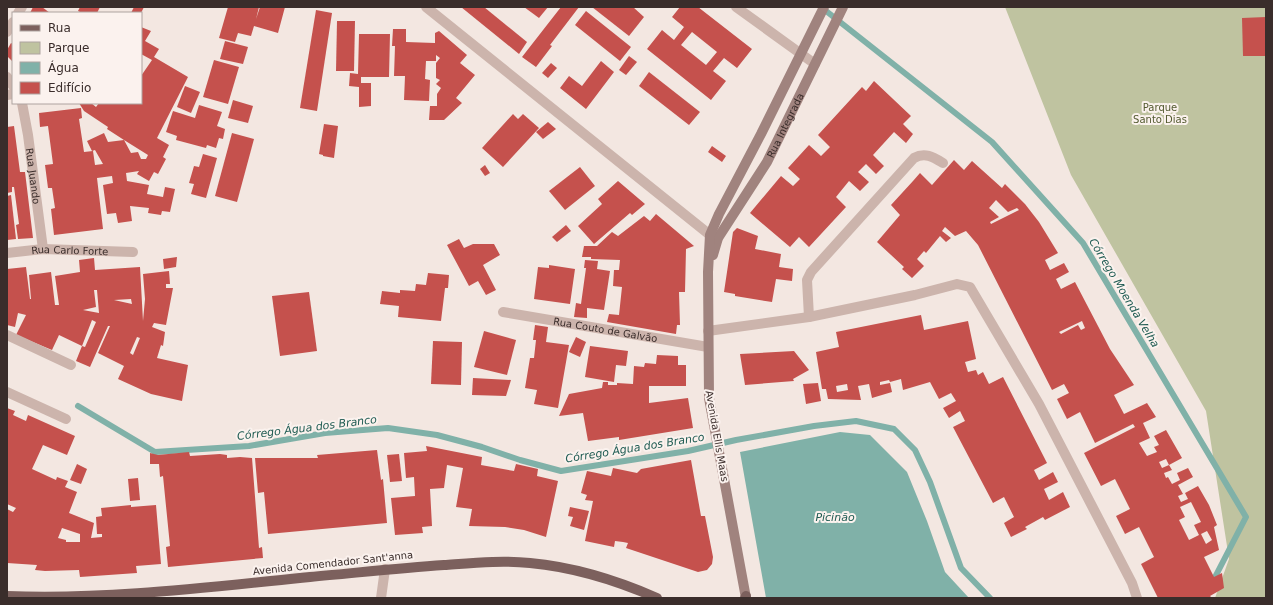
<svg xmlns="http://www.w3.org/2000/svg" width="1273" height="605" viewBox="0 0 1273 605" font-family="'DejaVu Sans',sans-serif">
  <style>
    .green { fill: #bfc3a0 }
    .water { fill: #80b1a8 }
    .lines { fill: none; stroke-linecap: round; stroke-linejoin: round }
    .stream { stroke: #80b1a8; stroke-width: 6 }
    .building { fill: #c5514d; fill-rule: evenodd }
    .minor { stroke: #ccb4ac; stroke-width: 10 }
    .tertiary { stroke: #ccb4ac; stroke-width: 10 }
    .secondary { stroke: #a0837e; stroke-width: 10 }
    .primary { stroke: #7c605d; stroke-width: 10 }
    .labels { text-anchor: middle; dominant-baseline: central; stroke-width: 4; stroke-linejoin: round; paint-order: stroke }
    .park-label { font-size: 10px; fill: #52592f; stroke: #fbf2ee }
    .street-label { font-size: 10px; fill: #3a2d2b; stroke: #fbf2ee }
    .water-label { font-size: 11px; font-style: italic; fill: #205c53; stroke: #fbf2ee }
  </style>
  <rect width="100%" height="100%" fill="#f3e7e1"/>
  <polygon class="green" points="1005,7 1266,7 1266,598 1215,598 1229,559 1206,411 1071,175"/>
  <polygon class="water" points="840,432 870,435 907,472 927,521 945,572 969,598 766,598 740,452"/>
  <g class="lines">
    <g class="stream">
      <polyline points="821,7 992,142 1083,243 1246,517 1212,583"/>
      <polyline points="78,406 155,452 249,446 325,433 388,428 437,435 482,447 520,460 561,471 688,451 736,440 814,426 856,421 894,429 915,450 930,482 961,568 990,598"/>
    </g>
  </g>
  <g class="building">
    <polygon points="33,7 42,7 50,13 30,13"/>
    <polygon points="80,7 100,7 97,13 82,13 78,11"/>
    <polygon points="134,7 144,7 141,13 131,13"/>
    <polygon points="228,7 259,7 256,19 260,7 285,7 278,33 254,26 251,36 238,33 235,42 219,38"/>
    <polygon points="461,7 484,7 527,42 519,54"/>
    <polygon points="524,7 548,7 539,18"/>
    <polygon points="561,7 579,7 550,45 552,46 536,67 522,57"/>
    <polygon points="592,7 633,7 644,17 629,36"/>
    <path d="M680,7H698L752,49L737,68L724,58L713,71L726,81L711,100L647,49L662,30L674,40L684,27L672,17ZM692,32L717,52L706,65L681,45Z"/>
    <polygon points="316,10 332,13 317,111 300,108"/>
    <polygon points="586,11 631,47 620,61 575,25"/>
    <polygon points="1266,17 1266,56 1243,56 1242,18"/>
    <polygon points="337,21 355,21 354,71 336,71"/>
    <path d="M141,27L151,31L145,41L159,49L154,57L188,77L157,138L169,145L163,157L166,159L158,174L154,172L149,181L137,174L139,171L126,173L127,181L149,185L147,194L163,197L165,187L175,189L170,212L162,211L161,215L148,213L149,208L130,206L132,221L118,223L116,213L107,214L103,185L113,183L112,176L97,178L103,229L54,235L51,209L55,208L52,188H48L45,165L53,164L48,126L40,127L39,113L81,108L82,118L79,119L84,152L93,151L95,165L103,164L95,150L92,151L87,141L104,133L108,142L124,140L107,129L108,127L84,111L79,103H91L96,107L99,103H141V76L152,60L141,54ZM124,140L148,155L146,159H141L138,152L131,153Z"/>
    <polygon points="393,29 406,29 406,42 435,43 435,33 439,31 467,55 460,63 475,75 456,98 462,103 444,120 429,120 430,106 437,106 437,94 441,88 436,84 440,80 436,78 436,63 440,58 436,55 436,61 426,61 425,79 430,80 429,101 404,100 405,76 394,76 395,46 392,46"/>
    <polygon points="359,34 390,34 389,77 361,77 361,83 371,83 371,106 359,107 359,87 349,86 350,73 358,74"/>
    <polygon points="225,41 248,47 243,64 220,59"/>
    <polygon points="11,43 13,44 13,62 7,56 7,50"/>
    <polygon points="629,56 637,62 626,75 619,70"/>
    <polygon points="214,60 239,67 228,104 203,97"/>
    <polygon points="601,61 614,72 586,109 560,88 569,76 582,86"/>
    <polygon points="551,63 557,68 548,78 542,73"/>
    <polygon points="649,72 700,112 689,125 639,86"/>
    <polygon points="874,81 911,116 903,124 913,134 906,143 894,132 873,155 884,166 876,174 866,164 858,172 869,182 860,191 849,181 836,197 846,207 809,247 799,237 790,247 750,213 781,176 793,186 800,179 788,168 809,145 821,156 830,147 818,135 862,87 866,91"/>
    <polygon points="185,86 200,92 191,113 177,107"/>
    <polygon points="233,100 253,106 248,123 228,118"/>
    <polygon points="199,105 222,112 217,126 225,129 223,139 219,138 216,148 207,145 206,148 176,140 177,136 166,132 173,111 195,118"/>
    <polygon points="513,114 518,119 523,114 539,128 503,167 482,148"/>
    <polygon points="548,122 556,129 543,139 536,132"/>
    <polygon points="324,124 338,126 334,158 323,156 323,155 319,154"/>
    <polygon points="14,126 20,172 25,172 33,238 18,239 16,225 19,224 14,187 12,187 12,192 7,193 7,127"/>
    <polygon points="232,133 254,139 237,202 215,196"/>
    <polygon points="712,146 726,156 722,162 708,152"/>
    <polygon points="203,154 217,158 206,198 191,194 194,184 189,183 194,166 199,167"/>
    <path d="M954,160L964,170L972,161L1002,188L1005,184L1025,204L1039,222L1058,253L1045,260L1050,270L1064,263L1069,272L1056,279L1061,289L1075,282L1110,349L1134,385L1114,395L1124,414L1147,403L1156,417L1143,423L1150,438L1139,443L1147,456L1157,452L1154,447L1159,445L1154,436L1166,430L1182,458L1169,465L1172,470L1164,473L1166,478L1168,477L1172,484L1180,480L1177,473L1188,468L1193,477L1178,485L1183,494L1178,496L1181,502L1188,499L1185,493L1198,486L1209,505L1217,525L1214,527L1219,550L1204,557L1214,577L1222,573L1224,588L1210,596L1212,598H1158L1141,564L1154,557L1139,527L1125,534L1116,516L1130,509L1115,479L1101,486L1084,453L1135,427L1133,424L1095,443L1080,412L1067,419L1057,399L1069,393L1064,384L1052,390L978,245L966,231L955,236L945,227L942,231L951,238L946,242L940,236L926,253L924,251L917,259L924,266L912,278L902,269L904,267L877,242L900,215L891,205L913,181L920,173L932,185ZM996,200L1008,212L1017,208L1019,210L991,224L990,222L999,217L989,208ZM1082,321L1085,328L1081,330L1078,325L1061,334L1059,332ZM1166,459L1169,465L1162,468L1159,462ZM1191,502L1201,522L1194,525L1199,535L1189,540L1179,520L1185,517L1180,507ZM1207,531L1212,540L1206,544L1201,534Z"/>
    <polygon points="485,165 490,173 485,176 480,169"/>
    <polygon points="580,167 595,186 565,210 549,191"/>
    <polygon points="618,181 645,204 632,215 630,213 594,244 578,226 602,204 598,199"/>
    <polygon points="11,195 16,239 7,240 7,196"/>
    <polygon points="656,214 694,246 686,249 685,292 679,292 680,325 677,325 676,334 607,322 609,314 619,315 622,287 613,286 614,270 619,270 620,260 591,259 591,257 582,257 584,246 597,246 612,232 618,236 644,216 650,221"/>
    <polygon points="566,225 571,231 557,242 552,237"/>
    <polygon points="737,228 758,236 755,249 781,254 779,267 793,269 792,281 776,279 772,302 735,296 735,294 724,292 733,232"/>
    <polygon points="459,239 464,248 473,244 494,244 500,255 483,265 496,290 486,295 478,281 469,286 447,245"/>
    <polygon points="177,257 176,267 164,269 163,259"/>
    <path d="M94,258L95,270L140,267L143,321L145,299L143,274L169,271L170,284H166V288H173L166,325L154,323L152,327L165,332L163,346L161,345L157,358L188,365L182,401L151,394L118,379L124,366L98,353L110,326H108L90,367L76,361L82,346L85,347L96,322L92,320L82,346L59,335L52,350L16,335L26,315L18,313L15,327L7,325V269L26,267L30,299H31L29,275L51,272L55,305H59L55,276L80,272L79,260ZM94,290H97L99,313L83,310L96,307ZM131,299L132,304L114,300ZM137,337L140,338L133,355L130,353Z"/>
    <polygon points="585,260 598,261 597,269 610,271 604,310 587,308 587,318 574,317 576,303 581,304 586,268 584,268"/>
    <polygon points="549,265 575,269 570,304 534,299 538,267 549,268"/>
    <polygon points="428,273 449,275 448,288 445,288 441,321 398,317 399,306 380,304 382,291 400,293 400,290 415,291 416,284 426,285"/>
    <polygon points="309,292 317,351 280,356 272,296"/>
    <path d="M921,315L924,330L968,321L976,359L965,362L968,372L976,370L978,375L983,372L989,384L1003,377L1047,463L1034,470L1039,480L1053,472L1058,482L1044,489L1049,500L1063,492L1070,507L1045,520L1043,517L1025,527L1027,529L1011,537L1004,523L1014,517L1004,497L993,503L953,427L965,421L960,411L949,418L943,408L956,401L951,393L939,399L930,382L903,390L901,379L890,382L889,380L880,382V385L890,383L892,392L872,398L869,384L858,386L861,400L828,399L826,389H822L816,352L839,347L836,332ZM847,384L848,390L837,392L836,386Z"/>
    <polygon points="535,325 548,327 546,342 569,345 558,408 534,404 537,390 525,388 530,358 534,358 536,340 533,340"/>
    <polygon points="484,331 516,340 507,375 474,367"/>
    <polygon points="576,337 586,342 580,357 569,352"/>
    <polygon points="433,341 462,342 461,385 431,384"/>
    <polygon points="590,346 628,351 626,366 616,365 614,382 585,377"/>
    <polygon points="794,351 809,370 793,379 794,381 745,385 740,354"/>
    <polygon points="657,355 678,356 678,365 686,365 686,386 649,386 649,403 688,398 693,428 619,440 619,437 588,441 583,413 559,416 569,394 602,388 603,382 608,382 608,385 617,385 617,383 633,384 634,366 644,367 645,363 656,364"/>
    <polygon points="473,378 511,380 506,396 472,395"/>
    <polygon points="818,383 821,401 806,404 803,384"/>
    <path d="M7,408L15,411L13,415L26,421L28,415L75,436L67,455L43,445L32,469L56,480L57,477L68,481L65,487L77,492L69,513L94,523L91,538L102,537V534H97L96,517L102,516L101,508L131,505V507L156,505L161,564L136,566L137,573L80,577L79,570L45,571L35,570L37,565L7,563V509L13,512L16,508L7,504ZM62,528L80,534V542H66V540L58,538Z"/>
    <polygon points="426,446 482,457 481,465 514,471 516,464 538,469 537,476 558,481 546,537 524,530 505,527 469,526 472,509 456,507 463,468 447,465 444,488 430,489 432,526 422,527 423,533 395,535 391,498 415,496 414,477 406,478 404,453 427,451"/>
    <polygon points="377,450 381,480 383,479 387,523 268,534 264,492 258,493 255,458 318,458 317,455"/>
    <polygon points="189,452 190,456 220,454 227,455 227,458 240,457 252,458 259,548 262,547 263,558 168,567 166,547 170,546 163,476 160,477 159,464 150,464 150,453 158,455"/>
    <polygon points="399,454 402,481 390,482 387,455"/>
    <polygon points="691,460 701,516 705,516 713,557 712,564 707,570 698,572 626,548 628,543 623,542 615,541 614,547 585,541 593,501 585,500 587,495 581,493 587,471 611,476 613,468 637,473 641,469"/>
    <polygon points="77,464 87,469 81,484 70,480"/>
    <polygon points="138,478 140,500 130,501 128,479"/>
    <polygon points="570,507 589,511 584,530 570,526 573,517 568,516"/>
  </g>
  <g class="lines">
    <g class="minor">
      <polyline points="426,7 710,235 718,238"/>
      <polyline points="18,13 22,7"/>
      <polyline points="7,32 13,22"/>
      <polyline points="7,77 13,86"/>
      <polyline points="7,95 13,94"/>
      <path id="s1" d="M22,103L28,135L43,249"/>
      <path id="s2" d="M7,253L43,249L133,252"/>
      <path id="s3" d="M503,312L708,347"/>
      <path d="M809,317L807,280L811,272L914,158C925,152 933,157 943,163"/>
      <polyline points="708,331 809,317 915,295 957,284 970,287 1039,404 1132,583 1137,598"/>
      <polyline points="7,335 71,365"/>
      <polyline points="7,392 66,419"/>
      <polyline points="381,598 385,569"/>
    </g>
    <polyline class="tertiary" points="736,7 815,64"/>
    <g class="secondary">
      <path id="s4" d="M713,255L718,238L767,162L843,7"/>
      <polyline points="746,598 709,398 708,272 710,235 719,214 761,134 824,7"/>
    </g>
    <g class="primary">
      <path d="M7,596C107,600 210,587 310,577C355,573 399,568 444,565C472,563 502,560 530,563C574,567 616,580 657,598"/>
      <polyline points="745,598 746,596"/>
    </g>
  </g>
  <g class="labels">
    <g class="park-label">
      <text x="1160" y="107">Parque<tspan x="1160" dy="12">Santo Dias</tspan></text>
    </g>
    <g class="street-label">
      <text stroke="none"><textPath href="#s4" startOffset="149">Rua Integrada</textPath></text>
      <text stroke="none"><textPath href="#s1" startOffset="74">Rua Juando</textPath></text>
      <text stroke="none"><textPath href="#s2" startOffset="63">Rua Carlo Forte</textPath></text>
      <text stroke="none"><textPath href="#s3" startOffset="104">Rua Couto de Galvão</textPath></text>
      <text transform="translate(717 436) rotate(80)">Avenida Ellis Maas</text>
      <text transform="translate(333 563) rotate(-6)">Avenida Comendador Sant'anna</text>
    </g>
    <g class="water-label">
      <text transform="translate(1124 293) rotate(59)">Córrego Moenda Velha</text>
      <text transform="translate(307 428) rotate(-7)">Córrego Água dos Branco</text>
      <text transform="translate(635 448) rotate(-9)">Córrego Água dos Branco</text>
      <text x="835" y="517">Picinão</text>
    </g>
  </g>
  <rect width="1273" height="605" fill="none" stroke="#3a2d2b" stroke-width="16"/>
  <rect x="12" y="12" width="130" height="92" fill="#fbf2ee" stroke="#aea3a0"/>
  <rect x="20" y="25" width="20" height="6" fill="#7c605d" stroke="#aea3a0"/>
  <text x="48" y="32" font-size="12" fill="#3a2d2b">Rua</text>
  <rect x="20" y="42" width="20" height="12" fill="#bfc3a0" stroke="#aea3a0"/>
  <text x="48" y="52" font-size="12" fill="#3a2d2b">Parque</text>
  <rect x="20" y="62" width="20" height="12" fill="#80b1a8" stroke="#aea3a0"/>
  <text x="48" y="72" font-size="12" fill="#3a2d2b">Água</text>
  <rect x="20" y="82" width="20" height="12" fill="#c5514d" stroke="#aea3a0"/>
  <text x="48" y="92" font-size="12" fill="#3a2d2b">Edifício</text>
</svg>
